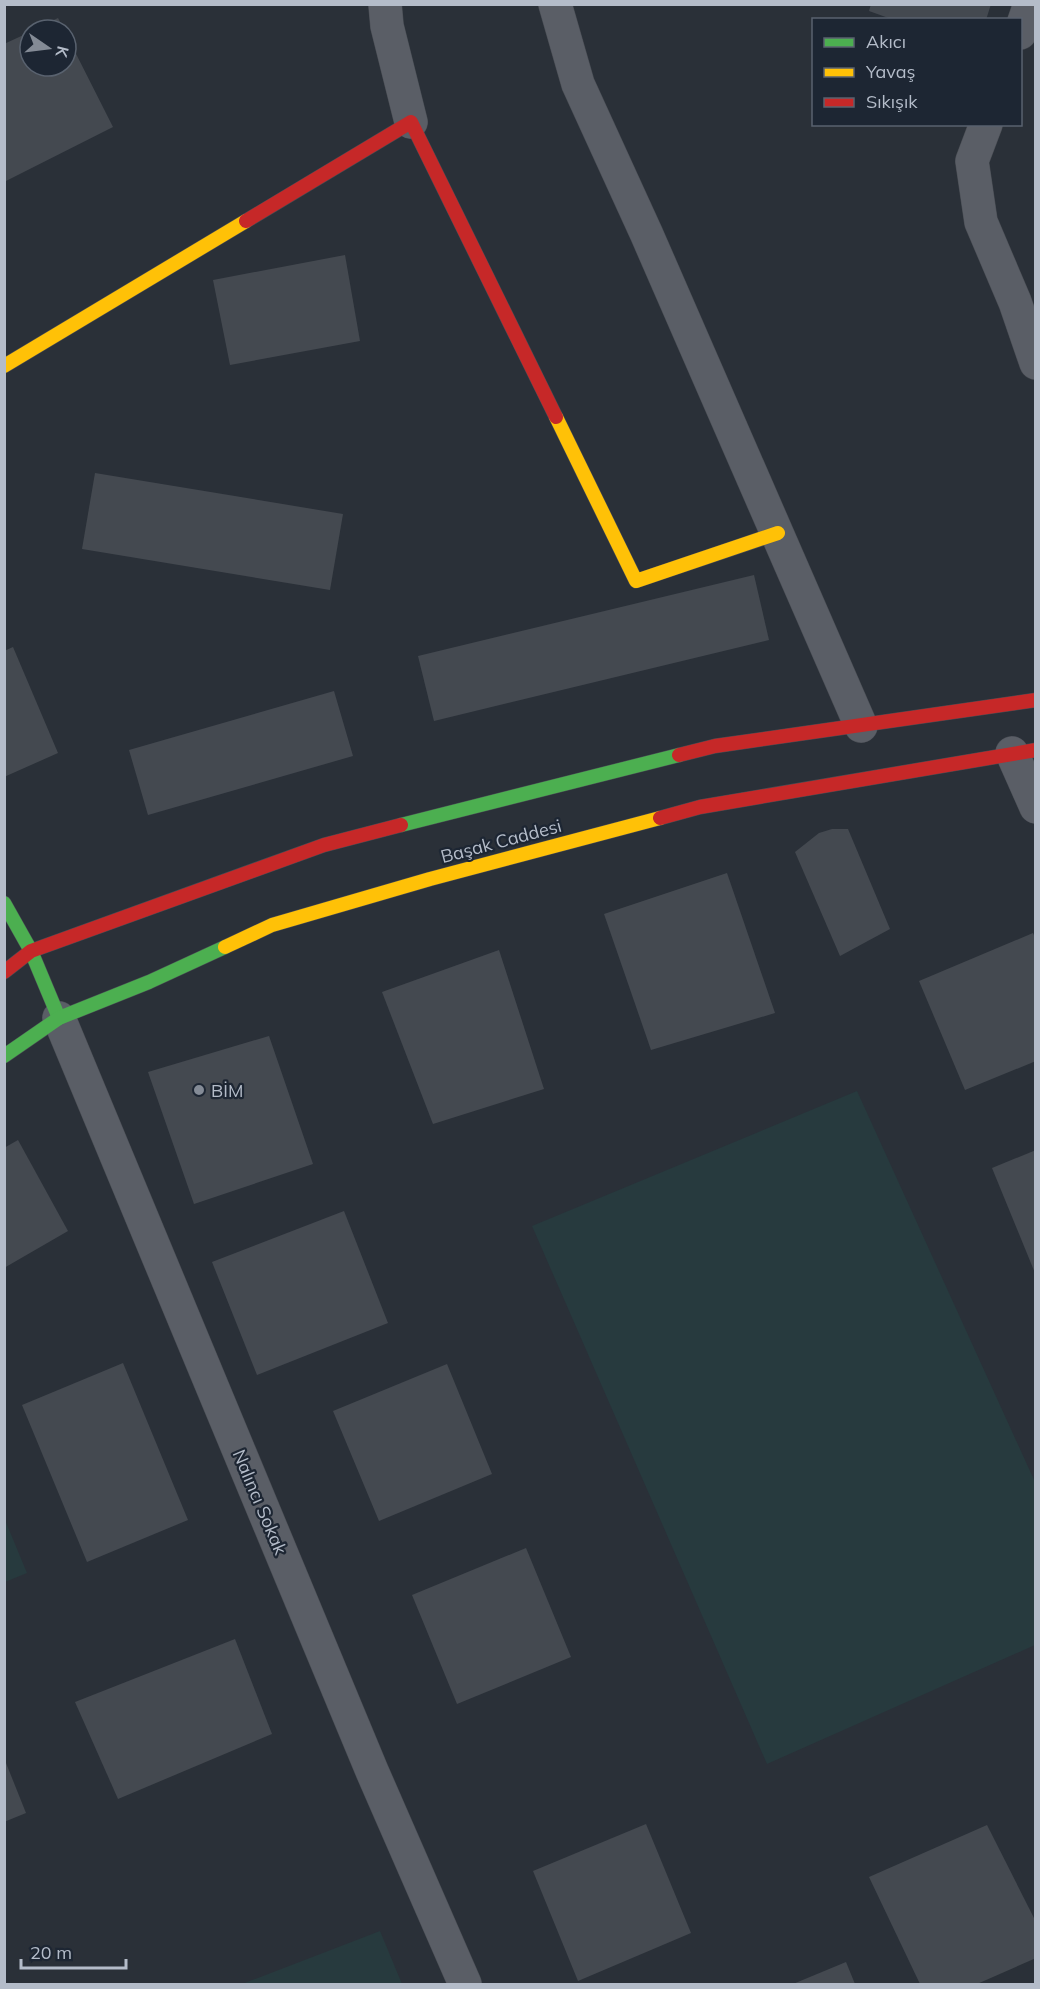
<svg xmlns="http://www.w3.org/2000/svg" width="1040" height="1989" viewBox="0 0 1040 1989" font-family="Mulish,sans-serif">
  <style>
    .green { fill: #273a3e }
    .building { fill: #444950 }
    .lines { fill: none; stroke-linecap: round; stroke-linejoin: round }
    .street-casing { stroke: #484c53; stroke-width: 34 }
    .fast-casing { stroke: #484c53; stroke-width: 15 }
    .slow-casing { stroke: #484c53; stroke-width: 15 }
    .jam-casing { stroke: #484c53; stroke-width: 15 }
    .street { stroke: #5a5e66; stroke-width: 33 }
    .fast { stroke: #4caf50; stroke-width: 14 }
    .slow { stroke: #ffc107; stroke-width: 14 }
    .jam { stroke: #c62828; stroke-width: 14 }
    .poi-dot { fill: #848b96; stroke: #1d2633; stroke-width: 2 }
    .labels { text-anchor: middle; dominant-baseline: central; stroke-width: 4.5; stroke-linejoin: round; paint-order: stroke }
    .street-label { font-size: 18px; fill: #b4bcc9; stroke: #1d2633 }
    .poi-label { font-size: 18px; fill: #b4bcc9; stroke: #1d2633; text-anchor: start }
  </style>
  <rect width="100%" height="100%" fill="#2a3038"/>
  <g class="green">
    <polygon points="857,1091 1035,1482 1035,1645 767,1764 532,1226"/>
    <polygon points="5,1520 27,1573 5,1582 4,1582"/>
    <polygon points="380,1931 402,1984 242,1984"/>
  </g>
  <g class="building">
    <polygon points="871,4 991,4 986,20 894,20 869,11"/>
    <polygon points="58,18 64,30 33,30"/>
    <polygon points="30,32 30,66 66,66 66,34 113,127 4,182 4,44"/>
    <polygon points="345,255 360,341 230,365 213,280"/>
    <polygon points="95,473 343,514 330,590 82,549"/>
    <polygon points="754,575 769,640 434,721 418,656"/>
    <polygon points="13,647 58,753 4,777 4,651"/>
    <polygon points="334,691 353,756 148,815 129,750"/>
    <polygon points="832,829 848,829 890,929 840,956 795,852 819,833"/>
    <polygon points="727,873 775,1013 651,1050 604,914"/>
    <polygon points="1033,933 1036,940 1036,1061 965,1090 919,981"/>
    <polygon points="499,950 544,1089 433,1124 382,992"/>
    <polygon points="269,1036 313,1164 194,1204 148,1072"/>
    <polygon points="18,1140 68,1231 4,1268 4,1148"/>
    <polygon points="1036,1150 1036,1273 1035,1273 992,1168"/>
    <polygon points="344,1211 388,1323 257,1375 212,1262"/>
    <polygon points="123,1363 188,1520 87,1562 22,1405"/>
    <polygon points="447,1364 492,1474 379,1521 333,1411"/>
    <polygon points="526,1548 571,1657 457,1704 412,1595"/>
    <polygon points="235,1639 272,1734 118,1799 75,1702"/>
    <polygon points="4,1758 26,1813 4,1822"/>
    <polygon points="646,1824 691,1933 578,1981 533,1871"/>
    <polygon points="987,1825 1036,1922 1036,1958 977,1984 920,1984 869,1877"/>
    <polygon points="846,1962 855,1984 793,1984"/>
  </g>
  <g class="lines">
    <defs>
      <g id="street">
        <polyline points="385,4 387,26 411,122"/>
        <polyline points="555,4 578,84 647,235 861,726"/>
        <polyline points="1020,33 1030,4"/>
        <polyline points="986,124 972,161 981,222 1015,302 1036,363"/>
        <polyline points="1012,753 1036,807"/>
        <polyline points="59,1018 372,1771 465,1984"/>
      </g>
      <g id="fast">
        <polyline points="401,825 679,755"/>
        <polyline points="4,903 31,951 59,1018"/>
        <polyline points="4,1056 59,1018 149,982 225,947"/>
      </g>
      <g id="slow">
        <polyline points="4,366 246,221"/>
        <polyline points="556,417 636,581 778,533"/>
        <polyline points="225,947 272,925 430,879 660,818"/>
      </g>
      <g id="jam">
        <polyline points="246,221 411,122 556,417"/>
        <polyline points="679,755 715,746 1036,700"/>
        <polyline points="660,818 700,807 1036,750"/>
        <polyline points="4,972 31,951 324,845 401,825"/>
      </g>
    </defs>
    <use href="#street" class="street-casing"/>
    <use href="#fast" class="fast-casing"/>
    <use href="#slow" class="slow-casing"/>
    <use href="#jam" class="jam-casing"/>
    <use href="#street" class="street"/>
    <use href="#fast" class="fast"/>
    <use href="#slow" class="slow"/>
    <use href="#jam" class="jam"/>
  </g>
  <circle class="poi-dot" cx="199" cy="1090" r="6"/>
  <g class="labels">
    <g class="street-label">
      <text transform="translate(501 841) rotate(-15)">Başak Caddesi</text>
      <text transform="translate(260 1502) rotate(67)">Nalıncı Sokak</text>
    </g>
    <g class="poi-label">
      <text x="211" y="1090">BİM</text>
    </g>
  </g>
  <rect width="1040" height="1989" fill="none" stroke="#b4bcc9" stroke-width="12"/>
  <rect x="812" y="18" width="210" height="108" fill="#1d2633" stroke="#59626f" stroke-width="1.5"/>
  <rect x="824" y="38" width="30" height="9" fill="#4caf50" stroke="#59626f" stroke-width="1.5"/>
  <text x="866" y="48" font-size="18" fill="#b4bcc9">Akıcı</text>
  <rect x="824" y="68" width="30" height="9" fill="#ffc107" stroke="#59626f" stroke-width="1.5"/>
  <text x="866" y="78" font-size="18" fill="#b4bcc9">Yavaş</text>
  <rect x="824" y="98" width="30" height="9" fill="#c62828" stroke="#59626f" stroke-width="1.5"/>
  <text x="866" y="108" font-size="18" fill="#b4bcc9">Sıkışık</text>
  <g transform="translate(48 48) rotate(104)"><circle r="28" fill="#1d2633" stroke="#59626f" stroke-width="1.5"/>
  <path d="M0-4.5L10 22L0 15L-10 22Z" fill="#848b96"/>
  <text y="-9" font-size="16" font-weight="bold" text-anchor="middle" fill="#b4bcc9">K</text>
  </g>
  <path d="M21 1959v9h105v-9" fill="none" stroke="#b4bcc9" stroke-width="3"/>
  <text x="30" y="1959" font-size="18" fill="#b4bcc9" stroke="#1d2633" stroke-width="4.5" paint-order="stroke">20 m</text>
</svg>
